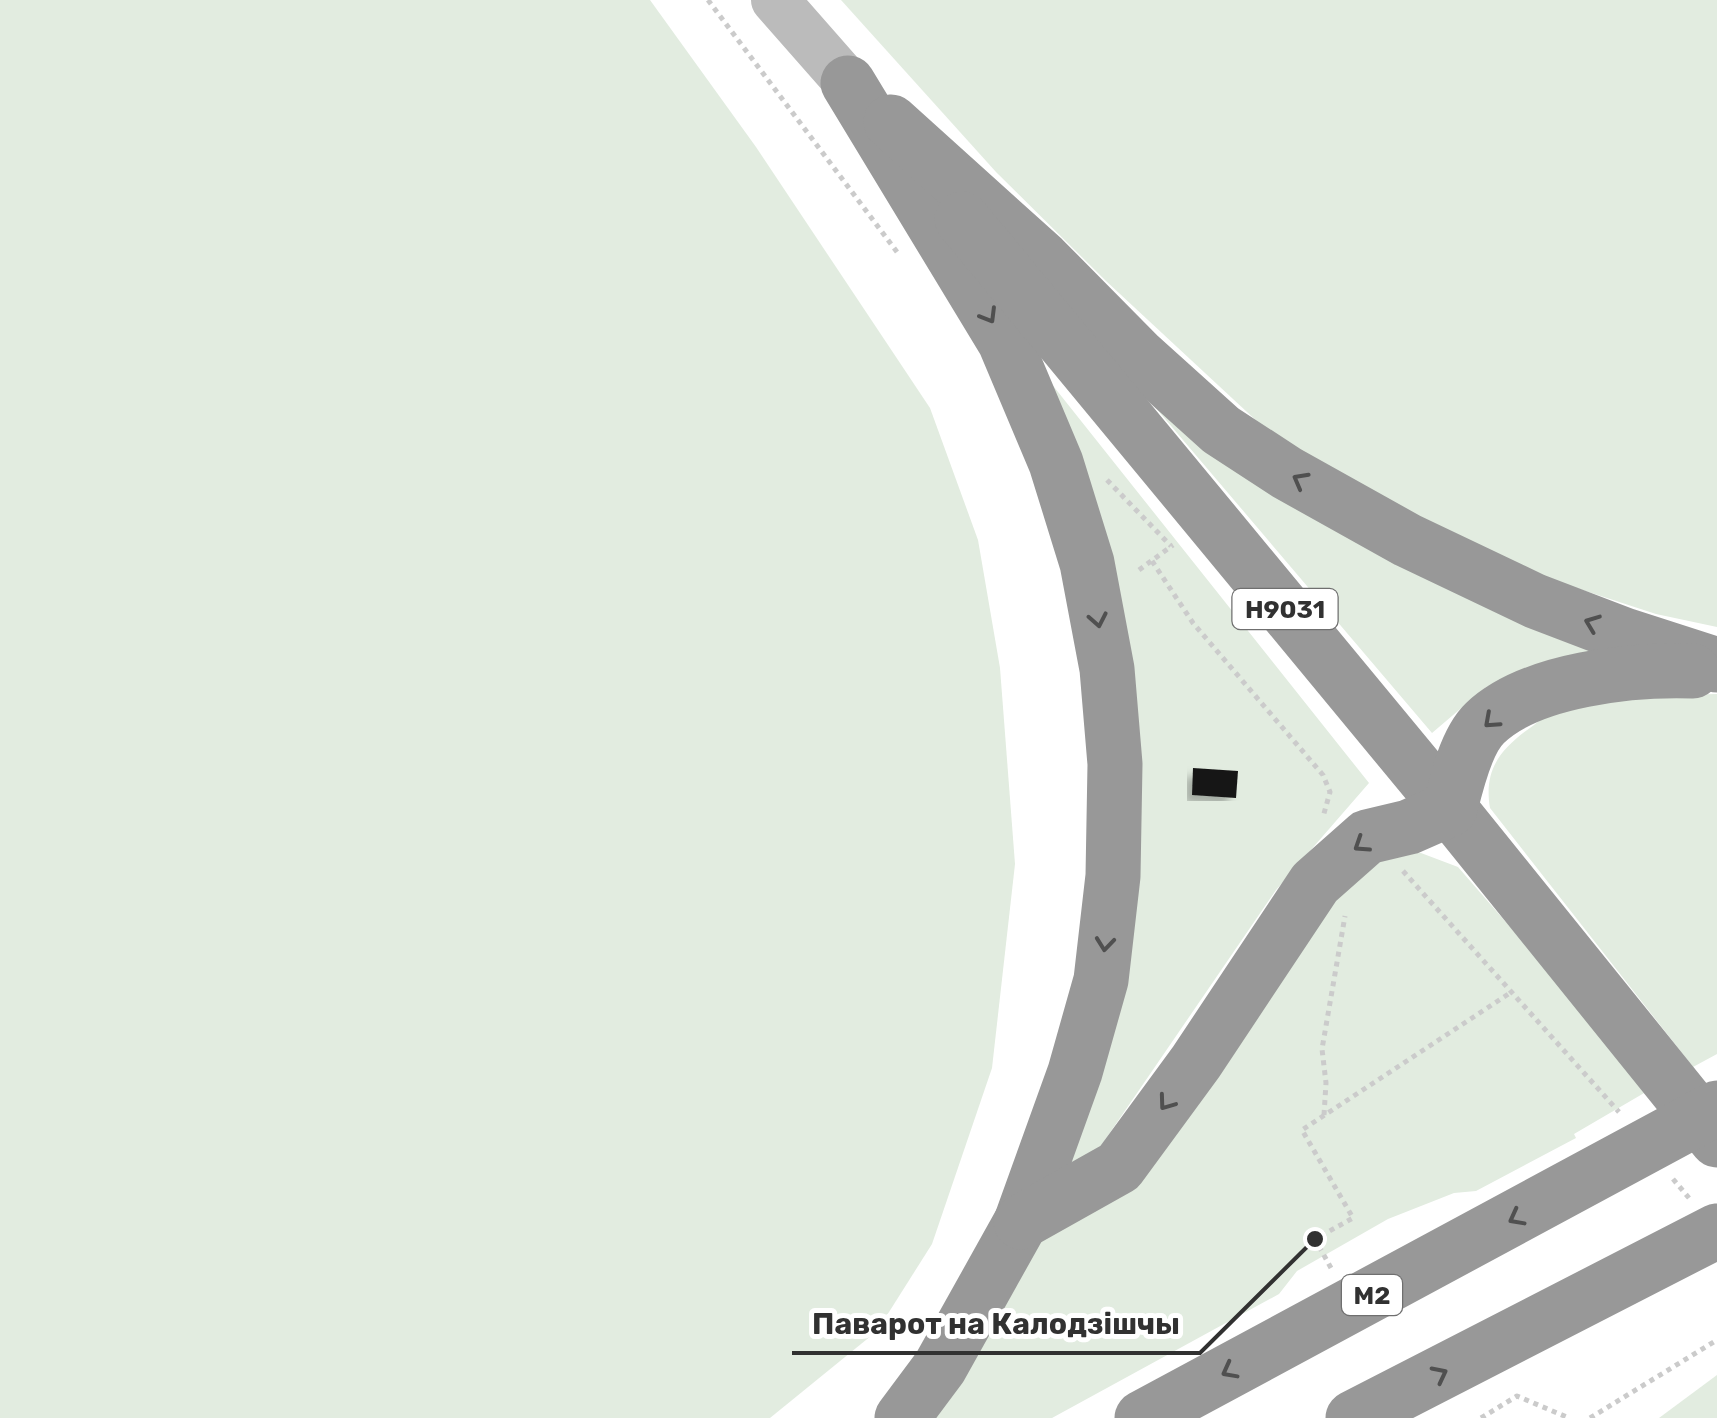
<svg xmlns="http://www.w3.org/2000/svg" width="1717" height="1418" viewBox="0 0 1717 1418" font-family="Rubik,sans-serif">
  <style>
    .green { fill: #e2ece0 }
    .building { fill: #181818; filter: url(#shadow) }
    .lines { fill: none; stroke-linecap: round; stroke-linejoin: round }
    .path { stroke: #cbcbcb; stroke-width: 5; stroke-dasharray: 5 5; stroke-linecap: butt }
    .secondary { stroke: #bbb; stroke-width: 48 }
    .highway { stroke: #989898; stroke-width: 55 }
    .oneway { stroke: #505050 }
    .labels { text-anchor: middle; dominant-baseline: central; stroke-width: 10; stroke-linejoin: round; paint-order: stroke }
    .shield { fill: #fff; stroke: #6f6f6f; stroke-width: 2.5 }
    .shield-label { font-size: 25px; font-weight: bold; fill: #313131 }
    .leader { fill: none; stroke: #313131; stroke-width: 4 }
    .callout-dot { fill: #313131; stroke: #fff; stroke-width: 4 }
    .callout-label { font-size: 30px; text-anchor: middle; font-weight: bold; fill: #313131; stroke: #fff; stroke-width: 10; stroke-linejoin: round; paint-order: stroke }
  </style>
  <defs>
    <filter id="shadow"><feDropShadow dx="-8" dy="8" stdDeviation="5" flood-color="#0004"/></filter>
  </defs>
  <rect width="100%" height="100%" fill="#fff"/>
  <g class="green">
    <polygon points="0,0 650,0 756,147 930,408 978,540 1000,668 1015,864 992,1068 932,1244 877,1331 770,1418 0,1418"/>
    <polygon points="841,0 1717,0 1717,627 1656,614 1558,582 1456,537 1276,439 1106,281 996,172"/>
    <polygon points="1031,358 1369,783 1276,890 1096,1153 1067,1171 1128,902"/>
    <polygon points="1115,360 1634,655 1557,664 1486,687 1432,733"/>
    <path d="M1717,694V1054L1693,1067L1490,808C1483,767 1503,747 1534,725C1540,720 1546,715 1554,712C1600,695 1668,695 1717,694Z"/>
    <polygon points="1397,850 1421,853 1458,867 1651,1089 1574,1134 1576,1138 1476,1191 1454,1193 1388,1219 1297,1271 1279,1294 1052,1418 918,1418 1009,1266 1348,869"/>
    <polygon points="1717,1375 1717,1418 1659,1418"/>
  </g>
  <polygon class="building" points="1193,768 1238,771 1236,798 1192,795"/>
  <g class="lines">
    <g class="path">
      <polyline points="708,0 897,252"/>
      <polyline points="1107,480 1171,546"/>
      <polyline points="1152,561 1193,623 1323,775 1330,792 1323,817"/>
      <polyline points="1139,570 1173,545"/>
      <polyline points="1403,871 1619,1112"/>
      <polyline points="1324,1115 1326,1083 1322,1049 1345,916"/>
      <polyline points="1673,1179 1689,1198"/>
      <polyline points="1331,1268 1315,1239 1353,1218 1302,1130 1510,993"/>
      <polyline points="1481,1418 1517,1396 1569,1418"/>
      <polyline points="1590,1418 1717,1340"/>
    </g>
    <polyline class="secondary" points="775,0 848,83"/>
    <g class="highway">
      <polyline points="848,83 1005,342 1056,463 1087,563 1107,669 1115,764 1113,876 1101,980 1075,1072 1021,1222 940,1367 902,1418"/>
      <polyline points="891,122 1043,259 1140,357 1221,430 1287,473 1407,540 1535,601 1624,635 1717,665"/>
      <polyline points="962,219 1450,809 1717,1140"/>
      <path d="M1021,1222L1119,1167L1196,1062L1315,883L1367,837L1409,827L1450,809C1456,784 1466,741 1485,723C1531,679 1633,669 1693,671"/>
      <polyline points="1142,1418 1717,1108"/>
      <polyline points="1353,1418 1717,1231"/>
    </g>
  </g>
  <defs><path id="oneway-chevron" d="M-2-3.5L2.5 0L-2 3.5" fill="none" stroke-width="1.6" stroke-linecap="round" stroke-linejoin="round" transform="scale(2.5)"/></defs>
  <g class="oneway">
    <use href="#oneway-chevron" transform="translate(989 316) rotate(59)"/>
    <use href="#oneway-chevron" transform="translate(1300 480) rotate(-151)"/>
    <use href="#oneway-chevron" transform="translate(1098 620) rotate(79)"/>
    <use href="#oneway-chevron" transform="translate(1592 623) rotate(-159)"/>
    <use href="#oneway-chevron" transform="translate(1491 721) rotate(138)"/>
    <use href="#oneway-chevron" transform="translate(1361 845) rotate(147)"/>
    <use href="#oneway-chevron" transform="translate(1105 944) rotate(96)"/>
    <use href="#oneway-chevron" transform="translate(1166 1103) rotate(126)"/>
    <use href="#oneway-chevron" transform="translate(1516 1218) rotate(152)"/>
    <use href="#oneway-chevron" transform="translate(1229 1371) rotate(152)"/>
    <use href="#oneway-chevron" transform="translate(1440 1374) rotate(-27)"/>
  </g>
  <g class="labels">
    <g class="shield">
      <rect x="1232.5" y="589" width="105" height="40" rx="8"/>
      <rect x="1342" y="1275" width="60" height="40" rx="8"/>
    </g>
    <g class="shield-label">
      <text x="1285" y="609">Н9031</text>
      <text x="1372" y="1295">М2</text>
    </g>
  </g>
  <path class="leader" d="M1315 1239L1200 1353H792"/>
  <circle class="callout-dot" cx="1315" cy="1239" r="10"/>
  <g class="callout-label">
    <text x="996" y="1334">Паварот на Калодзішчы</text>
  </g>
</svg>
